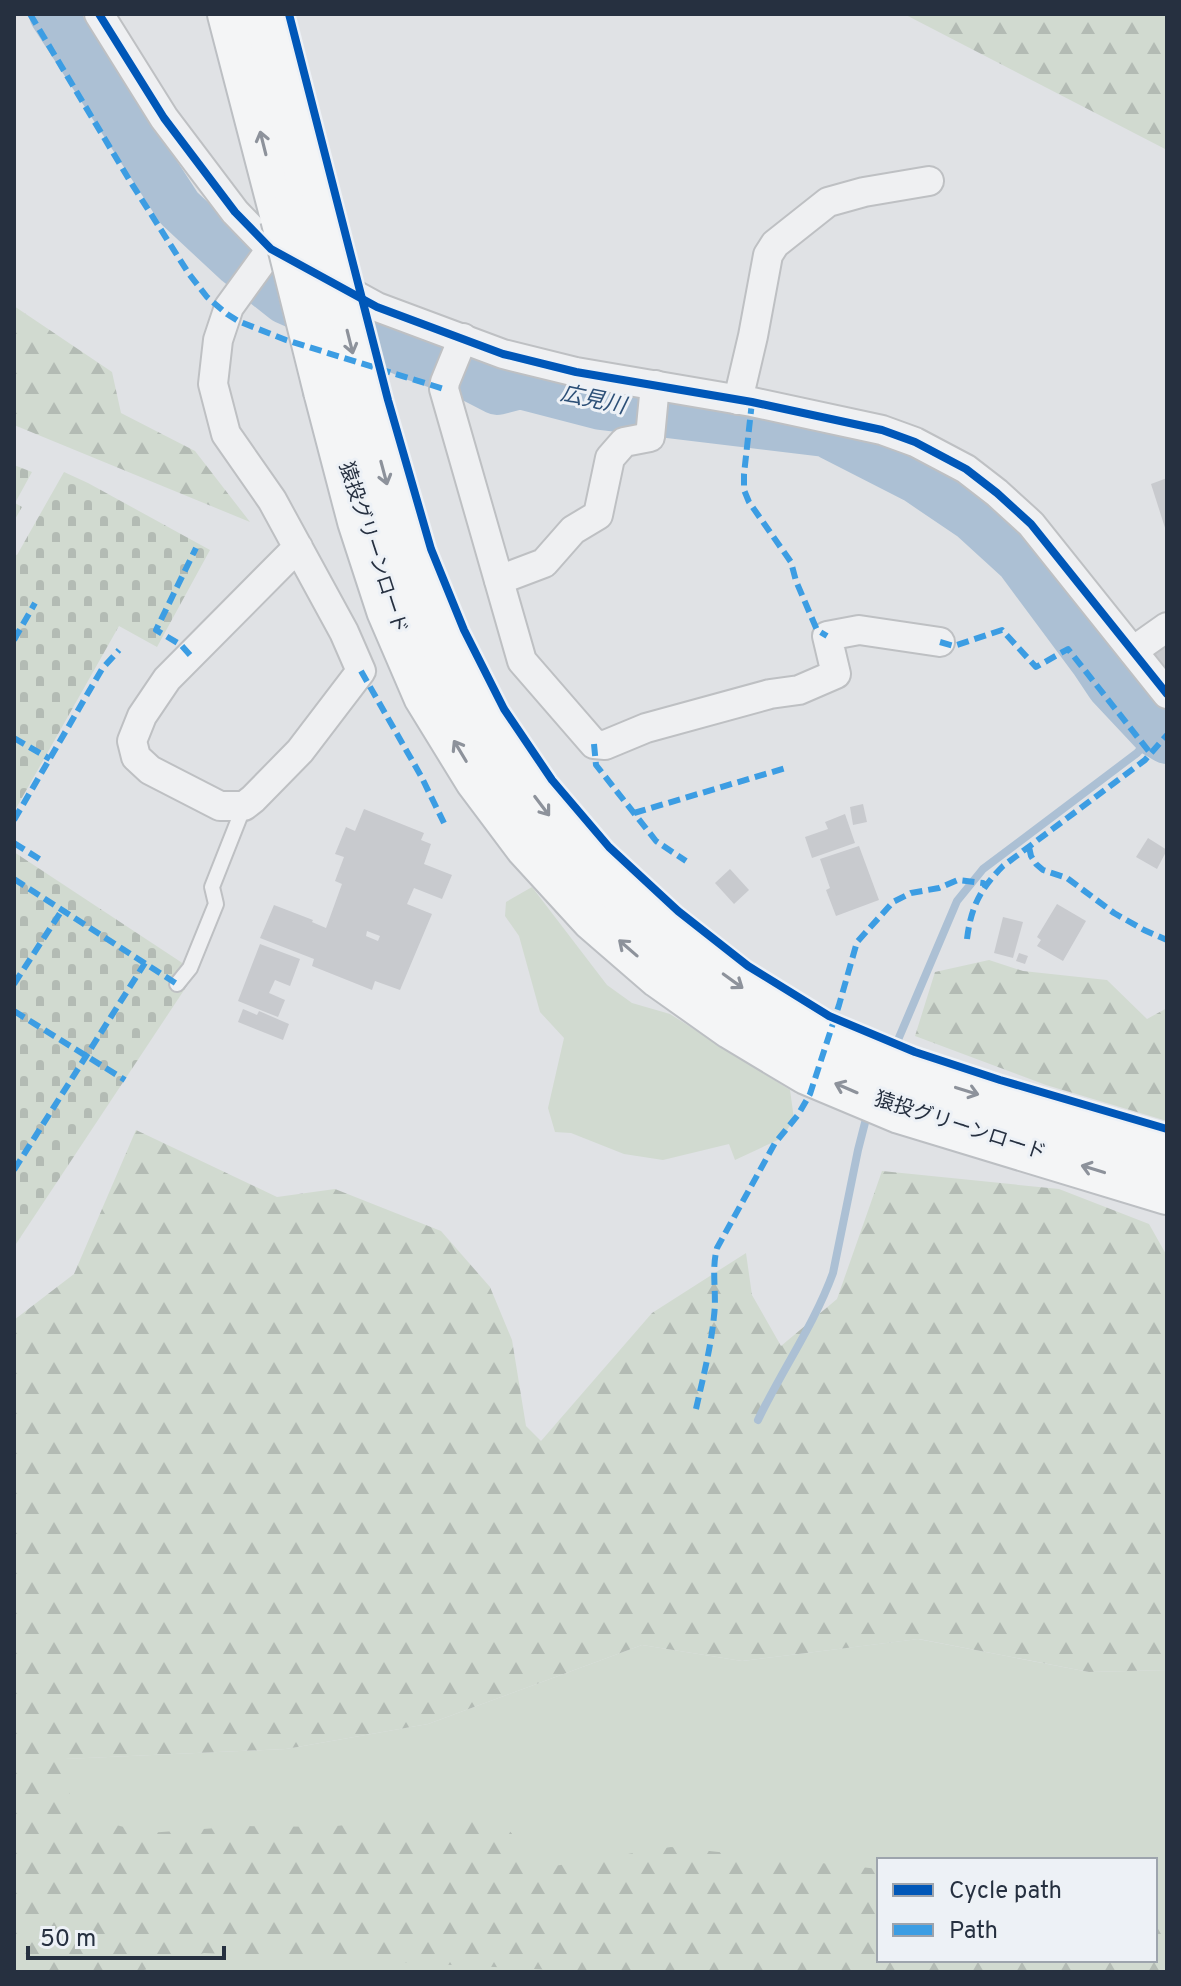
<svg xmlns="http://www.w3.org/2000/svg" width="1181" height="1986" viewBox="0 0 1181 1986" font-family="Overpass,'Noto Sans JP',sans-serif">
  <style>
    .green { fill: #d1dad0; fill-rule: evenodd }
    .forest { fill: url(#forest-firs) }
    .cemetery { fill: url(#cemetery-stones) }
    .lines { fill: none; stroke-linecap: round; stroke-linejoin: round }
    .stream { stroke: #acc0d4; stroke-width: 8 }
    .river { stroke: #acc0d4; stroke-width: 48 }
    .building { fill: #c8cace; fill-rule: evenodd }
    .service-casing { stroke: #bec0c3; stroke-width: 18 }
    .minor-casing { stroke: #bec0c3; stroke-width: 32 }
    .primary-casing { stroke: #bcbfc3; stroke-width: 48 }
    .service { stroke: #eff0f2; stroke-width: 14 }
    .minor { stroke: #eff0f2; stroke-width: 28 }
    .primary { stroke: #f4f5f6; stroke-width: 44 }
    .primary-bridge-casing { stroke: #bcbfc3; stroke-width: 48; stroke-linecap: butt }
    .primary-bridge { stroke: #f4f5f6; stroke-width: 44 }
    .quiet { stroke: #3c9de3; stroke-width: 6; stroke-dasharray: 12 6; stroke-linecap: butt }
    .cycleway-casing { stroke: #edf1f6; stroke-width: 13 }
    .cycleway { stroke: #0057b8; stroke-width: 8 }
    .oneway { stroke: #8d929b }
    .labels { text-anchor: middle; dominant-baseline: central; stroke-width: 6; stroke-linejoin: round; paint-order: stroke }
    .street-label { font-size: 20px; fill: #263040; stroke: #edf1f6 }
    .water-label { font-size: 22px; font-style: italic; fill: #2d5077; stroke: #edf1f6 }
  </style>
  <defs>
    <pattern id="forest-firs" width="22" height="20" patternUnits="userSpaceOnUse" patternTransform="scale(2)"><rect width="22" height="20" fill="#d1dad0"/><path d="M5 1l3.5 6h-7zM16 11l3.5 6h-7z" fill="#b3bbb4"/></pattern>
    <pattern id="cemetery-stones" width="16" height="16" patternUnits="userSpaceOnUse" patternTransform="scale(2)"><rect width="16" height="16" fill="#d1dad0"/><path d="M2 7V4a2 2 0 0 1 4 0v3zM10 15v-3a2 2 0 0 1 4 0v3z" fill="#b3bbb4"/></pattern>
  </defs>
  <rect width="100%" height="100%" fill="#e0e2e5"/>
  <g class="green">
    <polygon points="532,887 607,985 632,1003 670,1014 790,1090 794,1119 782,1138 735,1160 729,1144 663,1160 624,1154 571,1133 555,1132 548,1108 564,1038 540,1012 519,936 505,916 506,902"/>
    <path d="M918,1639L1089,1672L1167,1670V1972H14V1756L64,1759L286,1749L428,1724L642,1645L742,1661ZM879,1860H1155V1960H879Z"/>
  </g>
  <g class="forest">
    <polygon points="904,14 1167,14 1167,150"/>
    <polygon points="14,306 112,372 121,413 195,451 250,522 14,425"/>
    <polygon points="989,960 1023,971 1107,980 1147,1019 1167,1008 1167,1121 1046,1085 915,1036 935,972"/>
    <polygon points="136,1130 277,1197 335,1189 441,1231 490,1287 512,1340 526,1426 541,1441 652,1313 746,1253 752,1295 781,1346 837,1299 882,1171 1059,1189 1149,1224 1167,1256 1167,1670 1089,1672 919,1639 742,1661 642,1645 428,1724 286,1749 65,1759 72,1814 148,1833 244,1826 328,1827 414,1817 500,1820 542,1868 671,1847 879,1869 879,1960 1155,1960 1155,1898 1167,1898 1167,1972 597,1972 204,1953 137,1972 14,1972 14,1320 74,1274"/>
  </g>
  <g class="cemetery">
    <polygon points="14,465 32,472 15,503 22,507 14,521"/>
    <polygon points="64,472 88,483 210,550 157,647 119,626 14,812 14,554 17,555"/>
    <polygon points="14,852 196,972 14,1247"/>
  </g>
  <g class="lines">
    <g class="stream">
      <polyline points="892,1054 957,901 983,869 1137,753 1155,733"/>
      <path d="M758,1420C782,1370 814,1325 833,1273L858,1150L868,1111"/>
    </g>
    <polyline class="river" points="53,14 179,208 237,262 285,300 415,357 464,374 497,391 520,385 601,406 825,433 917,480 973,518 1019,560 1094,661 1110,685 1155,733 1167,740"/>
  </g>
  <g class="building">
    <polygon points="1167,478 1167,531 1166,531 1151,484"/>
    <polygon points="1167,641 1167,672 1151,654"/>
    <polygon points="863,804 867,822 853,825 850,807"/>
    <path d="M364,809L424,833L421,840L431,844L424,864L452,875L442,899L414,888L407,904L432,914L400,990L375,981L372,990L312,966L314,959L260,938L274,905L313,920L312,922L326,928L342,884L335,881L344,857L335,854L346,827L355,831ZM367,931L380,936L378,941L366,936Z"/>
    <polygon points="845,814 855,843 812,858 805,837 828,829 825,822"/>
    <polygon points="1148,838 1167,850 1157,869 1136,857"/>
    <polygon points="859,846 879,900 836,916 826,890 830,888 820,859"/>
    <polygon points="730,869 749,890 734,904 715,883"/>
    <polygon points="1057,904 1086,921 1063,961 1037,946 1041,940 1037,937"/>
    <polygon points="1003,917 1023,922 1013,958 994,953"/>
    <polygon points="260,944 300,959 290,986 275,980 269,993 285,1000 278,1017 238,1001"/>
    <polygon points="1019,953 1028,956 1025,964 1016,961"/>
    <polygon points="243,1009 257,1015 259,1011 289,1024 283,1040 238,1022"/>
  </g>
  <g class="lines">
    <defs>
      <polyline id="service" points="177,984 190,968 216,904 212,887 244,806"/>
      <g id="minor">
        <polyline points="99,14 164,118 235,212 271,249 377,307 503,354 576,372 752,402 882,430 915,442 966,469 997,493 1031,524 1167,694"/>
        <polyline points="271,249 229,307 218,340 213,384 226,434 272,500 344,632 361,671 300,751 253,799 244,806 220,806 150,770 136,757 132,741 142,716 167,679 298,547"/>
        <polyline points="463,338 445,382 444,389 522,661 594,744 605,745 646,728 770,694 799,690 836,674 827,636 859,630 940,642"/>
        <polyline points="738,400 753,336 768,255 775,244 828,202 864,192 929,181"/>
        <polyline points="499,580 544,563 573,530 598,515 610,458 624,442 650,437 655,385"/>
        <polyline points="1133,651 1167,627"/>
      </g>
      <g id="primary">
        <polyline points="230,14 283,218"/>
        <polyline points="266,14 317,212"/>
        <polyline points="326,391 360,521 389,610 426,696 477,779 528,847 593,918 660,976 732,1027 807,1072 900,1111 1167,1192"/>
        <polyline points="364,397 393,508 419,588 457,675 502,751 553,821 621,892 689,949 759,999 836,1043 915,1075 1167,1153"/>
      </g>
    </defs>
    <use href="#service" class="service-casing"/>
    <use href="#minor" class="minor-casing"/>
    <use href="#primary" class="primary-casing"/>
    <use href="#service" class="service"/>
    <use href="#minor" class="minor"/>
    <use href="#primary" class="primary"/>
    <defs>
      <g id="primary-bridge">
        <polyline points="317,212 364,397"/>
        <polyline points="283,218 326,391"/>
      </g>
    </defs>
    <use href="#primary-bridge" class="primary-bridge-casing"/>
    <use href="#primary-bridge" class="primary-bridge"/>
    <g class="quiet">
      <polyline points="30,14 130,181 189,274 207,297 227,314 238,321 286,340 444,389"/>
      <polyline points="752,402 744,474 744,490 749,502 791,562 796,581 817,630 827,636"/>
      <polyline points="14,640 35,603"/>
      <polyline points="940,642 954,646 1002,630 1036,667 1068,649 1151,754"/>
      <polyline points="190,655 181,645 156,630 196,548"/>
      <polyline points="361,671 421,776 444,823"/>
      <polyline points="14,738 50,759"/>
      <polyline points="594,744 596,765 656,841 686,861"/>
      <polyline points="634,813 789,767"/>
      <polyline points="14,820 102,669 119,650"/>
      <polyline points="14,843 41,860"/>
      <polyline points="1029,847 1031,856 1036,864 1043,870 1067,878 1114,913 1144,930 1167,940"/>
      <polyline points="14,879 177,984"/>
      <path d="M967,939C971,907 980,889 1003,866L1145,760L1167,735"/>
      <polyline points="14,984 62,910"/>
      <polyline points="14,1011 125,1080"/>
      <polyline points="14,1170 145,963"/>
      <path d="M696,1409C703,1378 711,1347 714,1316C717,1293 711,1270 717,1248L775,1143L798,1115L810,1094L839,1005L857,942L893,902L911,893L939,888L958,880L983,883L986,885"/>
    </g>
    <defs>
      <g id="cycleway">
        <polyline points="99,14 164,118 235,212 271,249 377,307 503,354 576,372 752,402 882,430 915,442 966,469 997,493 1031,524 1167,694"/>
        <polyline points="289,14 388,400 431,549 464,630 504,709 552,780 609,847 678,911 748,966 829,1016 915,1052 1000,1080 1167,1129"/>
      </g>
    </defs>
    <use href="#cycleway" class="cycleway-casing"/>
    <use href="#cycleway" class="cycleway"/>
  </g>
  <defs><path id="oneway-shaft" d="M-6 0H5M1.5-3L5.5 0L1.5 3" fill="none" stroke-width="1.6" stroke-linecap="round" stroke-linejoin="round" transform="scale(2)"/></defs>
  <g class="oneway">
    <use href="#oneway-shaft" transform="translate(263 143) rotate(-104)"/>
    <use href="#oneway-shaft" transform="translate(350 342) rotate(76)"/>
    <use href="#oneway-shaft" transform="translate(384 473) rotate(75)"/>
    <use href="#oneway-shaft" transform="translate(460 751) rotate(-121)"/>
    <use href="#oneway-shaft" transform="translate(542 806) rotate(53)"/>
    <use href="#oneway-shaft" transform="translate(628 948) rotate(-139)"/>
    <use href="#oneway-shaft" transform="translate(733 981) rotate(36)"/>
    <use href="#oneway-shaft" transform="translate(846 1088) rotate(-157)"/>
    <use href="#oneway-shaft" transform="translate(967 1091) rotate(17)"/>
    <use href="#oneway-shaft" transform="translate(1093 1169) rotate(-163)"/>
  </g>
  <g class="labels">
    <g class="street-label">
      <text transform="translate(372 548) rotate(72)">猿投グリーンロード</text>
      <text transform="translate(960 1127) rotate(18)">猿投グリーンロード</text>
    </g>
    <g class="water-label">
      <text transform="translate(593 401) rotate(12)">広見川</text>
    </g>
  </g>
  <rect width="1181" height="1986" fill="none" stroke="#263040" stroke-width="32"/>
  <rect x="877" y="1858" width="280" height="104" fill="#edf1f6" stroke="#9da4ad" stroke-width="2"/>
  <rect x="893" y="1884" width="40" height="12" fill="#0057b8" stroke="#9da4ad" stroke-width="2"/>
  <text x="949" y="1898" font-size="24" fill="#263040">Cycle path</text>
  <rect x="893" y="1924" width="40" height="12" fill="#3c9de3" stroke="#9da4ad" stroke-width="2"/>
  <text x="949" y="1938" font-size="24" fill="#263040">Path</text>
  <path d="M28 1946v12h196v-12" fill="none" stroke="#263040" stroke-width="4"/>
  <text x="40" y="1946" font-size="24" fill="#263040" stroke="#edf1f6" stroke-width="6" paint-order="stroke">50 m</text>
</svg>
